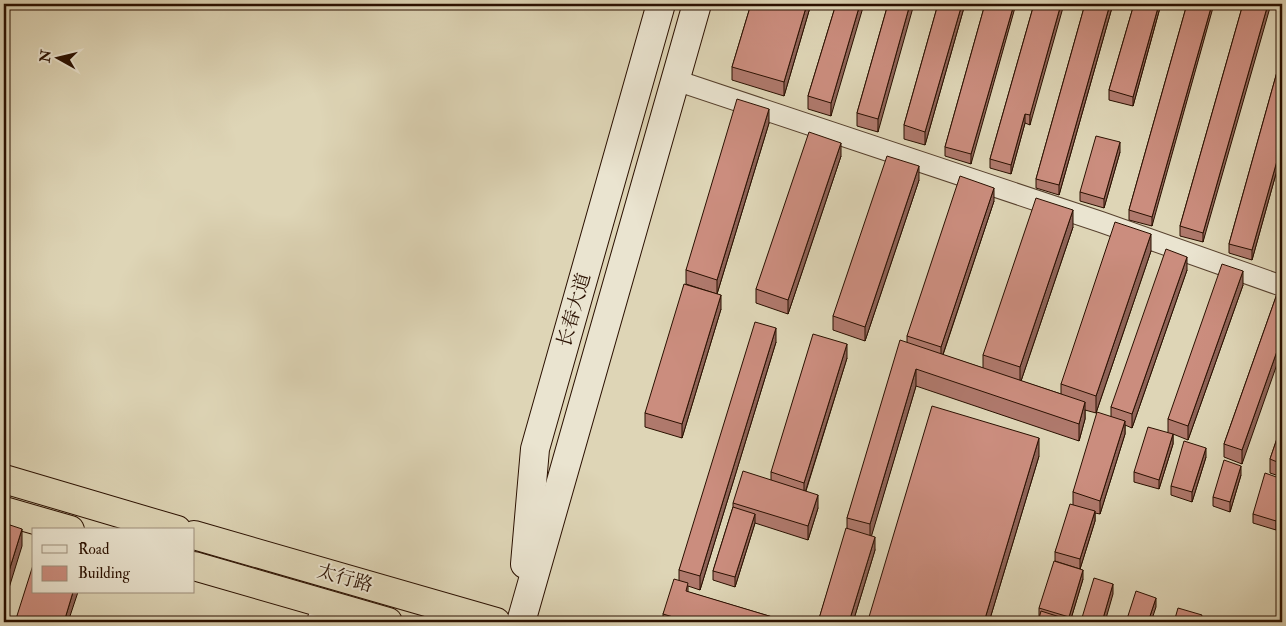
<svg xmlns="http://www.w3.org/2000/svg" width="1286" height="626" viewBox="0 0 1286 626" font-family="'IM FELL Double Pica','Noto Serif SC',serif">
  <style>
    .lines { fill: none; stroke-linecap: round; stroke-linejoin: round }
    .street-casing { stroke: #57412e; stroke-width: 22 }
    .secondary-casing { stroke: #2a1000; stroke-width: 30 }
    .highway-casing { stroke: #2a1000; stroke-width: 30 }
    .street { stroke: #eae4d0; stroke-width: 20 }
    .secondary { stroke: #eae4d0; stroke-width: 28 }
    .highway { stroke: #ded5b6; stroke-width: 28 }
    .wall { fill: #af796c; stroke: #2a1000 }
    .shaded-wall { fill: #8e6358; stroke: #2a1000 }
    .building { fill: #cb8d7e; stroke: #2a1000 }
    .labels { text-anchor: middle; dominant-baseline: central; stroke-width: 4; stroke-linejoin: round; paint-order: stroke }
    .street-label { font-size: 19px; fill: #2a1000; stroke: #eae4d0 }
  </style>
  <rect width="100%" height="100%" fill="#ded5b6"/>
  <filter id="stains"><feTurbulence type="fractalNoise" baseFrequency=".004" numOctaves="4"/><feColorMatrix values="0 0 0 0 .2 0 0 0 0 .09 0 0 0 0 .02 0 0 0 .5 -.17"/></filter>
  <radialGradient id="worn" r=".72"><stop offset=".6" stop-color="#630" stop-opacity="0"/><stop offset="1" stop-color="#630" stop-opacity=".3"/></radialGradient>
  <g class="lines">
    <defs>
      <g id="street">
        <polyline points="675,80 1101,222 1282,286"/>
        <polyline points="317,622 323,603"/>
      </g>
      <g id="secondary">
        <polyline points="525,564 535,449 661,4"/>
        <polyline points="521,622 697,4"/>
      </g>
      <g id="highway">
        <polyline points="4,479 177,530"/>
        <polyline points="4,511 70,530"/>
        <polyline points="194,535 496,622"/>
        <polyline points="194,566 388,622"/>
      </g>
    </defs>
    <use href="#street" class="street-casing"/>
    <use href="#secondary" class="secondary-casing"/>
    <use href="#highway" class="highway-casing"/>
    <use href="#street" class="street"/>
    <use href="#secondary" class="secondary"/>
    <use href="#highway" class="highway"/>
  </g>
  <g class="wall">
    <polygon points="751,4 811,4 784,96 732,80 732,67"/>
    <polygon points="836,4 831,116 808,109 808,96"/>
    <polygon points="888,4 878,132 857,126 857,113"/>
    <polygon points="938,4 965,4 925,145 904,139 904,125"/>
    <polygon points="985,4 971,164 945,156 945,147"/>
    <polygon points="1034,4 1030,125 1025,123 1011,174 990,168 990,159"/>
    <polygon points="1085,4 1113,4 1059,195 1036,188 1036,179"/>
    <polygon points="1134,4 1161,4 1133,106 1109,100 1109,90"/>
    <polygon points="1187,4 1152,226 1129,220 1129,210"/>
    <polygon points="1243,4 1203,242 1180,236 1180,226"/>
    <polygon points="1282,54 1282,152 1252,260 1229,253 1229,244"/>
    <polygon points="769,123 717,294 686,284 686,270"/>
    <polygon points="1120,152 1104,208 1080,201 1080,192"/>
    <polygon points="841,156 788,314 756,303 756,289"/>
    <polygon points="919,180 865,341 833,330 833,316"/>
    <polygon points="994,201 943,355 983,368 983,355 1073,227 1021,381 1061,394 1061,384 1151,251 1096,413 1085,410 1085,419 1079,441 916,386 871,536 875,550 853,622 818,622 847,528 847,518 907,343 907,336"/>
    <polygon points="1187,270 1132,428 1125,425 1125,434 1100,514 1095,513 1095,521 1080,569 1055,561 1055,552 1073,505 1073,492 1111,416 1111,407"/>
    <polygon points="1243,285 1188,440 1173,434 1173,444 1159,489 1134,482 1134,472 1168,432 1168,419"/>
    <polygon points="1278,291 1242,464 1224,457 1224,444"/>
    <polygon points="721,309 682,438 645,427 645,413"/>
    <polygon points="776,342 700,590 688,586 688,592 789,622 663,622 663,614 679,581 679,570"/>
    <polygon points="847,358 806,491 818,508 808,540 755,523 735,587 713,580 713,571 733,507 733,503 771,480 771,472"/>
    <polygon points="1282,424 1282,477 1270,473 1270,459"/>
    <polygon points="1039,456 989,622 869,622 869,617"/>
    <polygon points="1206,457 1192,502 1171,495 1171,486"/>
    <polygon points="1241,475 1230,512 1213,506 1213,497"/>
    <polygon points="1282,479 1282,511 1276,530 1253,523 1253,514"/>
    <polygon points="1083,579 1070,622 1038,622 1039,617 1039,608"/>
  </g>
  <g class="shaded-wall">
    <polygon points="807,4 811,4 784,96 784,82"/>
    <polygon points="860,4 864,4 831,116 831,103"/>
    <polygon points="910,4 914,4 878,132 878,119"/>
    <polygon points="962,4 965,4 925,145 925,132"/>
    <polygon points="1014,4 1016,4 971,164 971,154"/>
    <polygon points="1061,4 1064,4 1030,125 1030,115"/>
    <polygon points="1110,4 1113,4 1059,195 1059,185"/>
    <polygon points="1159,4 1161,4 1133,106 1133,97"/>
    <polygon points="1212,4 1214,4 1152,226 1152,217"/>
    <polygon points="1268,4 1271,4 1203,242 1203,233"/>
    <polygon points="769,109 769,123 717,294 717,280"/>
    <polygon points="1025,114 1025,123 1011,174 1011,165"/>
    <polygon points="1120,142 1120,152 1104,208 1104,199"/>
    <polygon points="841,143 841,156 788,314 788,300"/>
    <polygon points="1282,143 1282,152 1252,260 1252,250"/>
    <polygon points="919,166 919,180 865,341 865,327"/>
    <polygon points="994,188 994,201 941,360 941,347"/>
    <polygon points="1073,210 1073,227 1020,384 1020,367"/>
    <polygon points="1151,234 1151,251 1096,413 1096,396"/>
    <polygon points="1187,257 1187,270 1132,428 1132,414"/>
    <polygon points="1243,271 1243,285 1188,440 1188,426"/>
    <polygon points="721,295 721,309 682,438 682,424"/>
    <polygon points="776,328 776,342 700,590 700,576"/>
    <polygon points="1282,337 1282,350 1242,464 1242,450"/>
    <polygon points="847,344 847,358 804,496 804,483"/>
    <polygon points="916,369 916,386 870,541 870,524"/>
    <polygon points="1085,402 1085,419 1079,441 1079,424"/>
    <polygon points="1125,421 1125,434 1100,514 1100,501"/>
    <polygon points="1173,434 1173,444 1159,489 1159,480"/>
    <polygon points="1039,438 1039,456 989,622 984,622"/>
    <polygon points="1206,448 1206,457 1192,502 1192,492"/>
    <polygon points="1241,466 1241,475 1230,512 1230,502"/>
    <polygon points="818,495 818,508 808,540 808,526"/>
    <polygon points="1282,501 1282,511 1276,530 1276,521"/>
    <polygon points="1095,511 1095,521 1080,569 1080,559"/>
    <polygon points="755,514 755,523 735,587 735,577"/>
    <polygon points="22,529 22,546 4,604 4,587"/>
    <polygon points="875,537 875,550 853,622 849,622"/>
    <polygon points="1083,570 1083,579 1070,622 1069,622 1069,617"/>
    <polygon points="1113,584 1113,594 1105,622 1102,622"/>
    <polygon points="73,592 78,592 68,622 64,622"/>
    <polygon points="1156,598 1156,607 1151,622 1148,622"/>
  </g>
  <g class="building">
    <polygon points="751,4 807,4 784,82 732,67"/>
    <polygon points="836,4 860,4 831,103 808,96"/>
    <polygon points="888,4 910,4 878,119 857,113"/>
    <polygon points="938,4 962,4 925,132 904,125"/>
    <polygon points="985,4 1014,4 971,154 945,147"/>
    <polygon points="1034,4 1061,4 1030,115 1025,114 1011,165 990,159"/>
    <polygon points="1085,4 1110,4 1059,185 1036,179"/>
    <polygon points="1134,4 1159,4 1133,97 1109,90"/>
    <polygon points="1187,4 1212,4 1152,217 1129,210"/>
    <polygon points="1243,4 1268,4 1203,233 1180,226"/>
    <polygon points="1282,54 1282,143 1252,250 1229,244"/>
    <polygon points="737,99 769,109 717,280 686,270"/>
    <polygon points="809,132 841,143 788,300 756,289"/>
    <polygon points="1096,136 1120,142 1104,199 1080,192"/>
    <polygon points="887,156 919,166 865,327 833,316"/>
    <polygon points="960,176 994,188 941,347 907,336"/>
    <polygon points="1036,198 1073,210 1020,367 983,355"/>
    <polygon points="1115,222 1151,234 1096,396 1061,384"/>
    <polygon points="1166,249 1187,257 1132,414 1111,407"/>
    <polygon points="1222,264 1243,271 1188,426 1168,419"/>
    <polygon points="684,284 721,295 682,424 645,413"/>
    <polygon points="1278,291 1282,292 1282,337 1242,450 1224,444"/>
    <polygon points="755,322 776,328 700,576 679,570"/>
    <polygon points="813,334 847,344 804,483 771,472"/>
    <polygon points="900,340 1085,402 1079,424 916,369 870,524 847,518"/>
    <polygon points="932,406 1039,438 984,622 887,622 869,617"/>
    <polygon points="1097,412 1125,421 1100,501 1073,492"/>
    <polygon points="1282,424 1282,464 1270,459"/>
    <polygon points="1148,427 1173,434 1159,480 1134,472"/>
    <polygon points="1184,441 1206,448 1192,492 1171,486"/>
    <polygon points="1224,460 1241,466 1230,502 1213,497"/>
    <polygon points="743,471 818,495 808,526 733,503"/>
    <polygon points="1265,473 1282,479 1282,501 1276,521 1253,514"/>
    <polygon points="1070,504 1095,511 1080,559 1055,552"/>
    <polygon points="733,507 755,514 735,577 713,571"/>
    <polygon points="4,523 22,529 4,587"/>
    <polygon points="846,528 875,537 849,622 818,622"/>
    <polygon points="1054,561 1083,570 1069,617 1039,608"/>
    <polygon points="34,562 34,592 73,592 64,622 15,622"/>
    <polygon points="1094,578 1113,584 1102,622 1085,622 1081,621"/>
    <polygon points="674,579 688,583 686,591 789,622 690,622 663,614"/>
    <polygon points="1136,591 1156,598 1148,622 1126,622"/>
    <polygon points="1178,608 1202,615 1200,622 1174,622"/>
    <polygon points="1041,611 1063,618 1061,622 1038,622"/>
    <polygon points="1218,617 1235,622 1216,622"/>
    <polygon points="4,620 11,622 4,622"/>
  </g>
  <g class="labels">
    <g class="street-label">
      <text transform="translate(574 310) rotate(-74)">长春大道</text>
      <text transform="translate(345 578) rotate(16)">太行路</text>
    </g>
  </g>
  <rect width="1286" height="626" fill="none" stroke="#ded5b6" stroke-width="20"/>
  <rect x="5" y="5" width="1276" height="616" fill="none" stroke="#2a1000" stroke-width="2.5"/>
  <rect x="10" y="10" width="1266" height="606" fill="none" stroke="#2a1000"/>
  <rect x="32" y="528" width="162" height="65" fill="#eae4d0" stroke="#9d8f7d"/>
  <rect x="42" y="545" width="25" height="8" fill="#eae4d0" stroke="#9d8f7d"/>
  <text x="78" y="554" font-size="15" fill="#2a1000">Road</text>
  <rect x="42" y="566" width="25" height="15" fill="#cb8d7e" stroke="#9d8f7d"/>
  <text x="78" y="578" font-size="15" fill="#2a1000">Building</text>
  <g transform="translate(58 58) rotate(278)" stroke="#eae4d0" stroke-width="4" paint-order="stroke">
  <path d="M0-4L9 19L0 12L-9 19Z" fill="#2a1000"/>
  <text y="-8" font-size="14" font-weight="bold" text-anchor="middle" fill="#2a1000">N</text>
  </g>
  <rect width="100%" height="100%" filter="url(#stains)"/>
  <rect width="100%" height="100%" fill="url(#worn)"/>
</svg>
